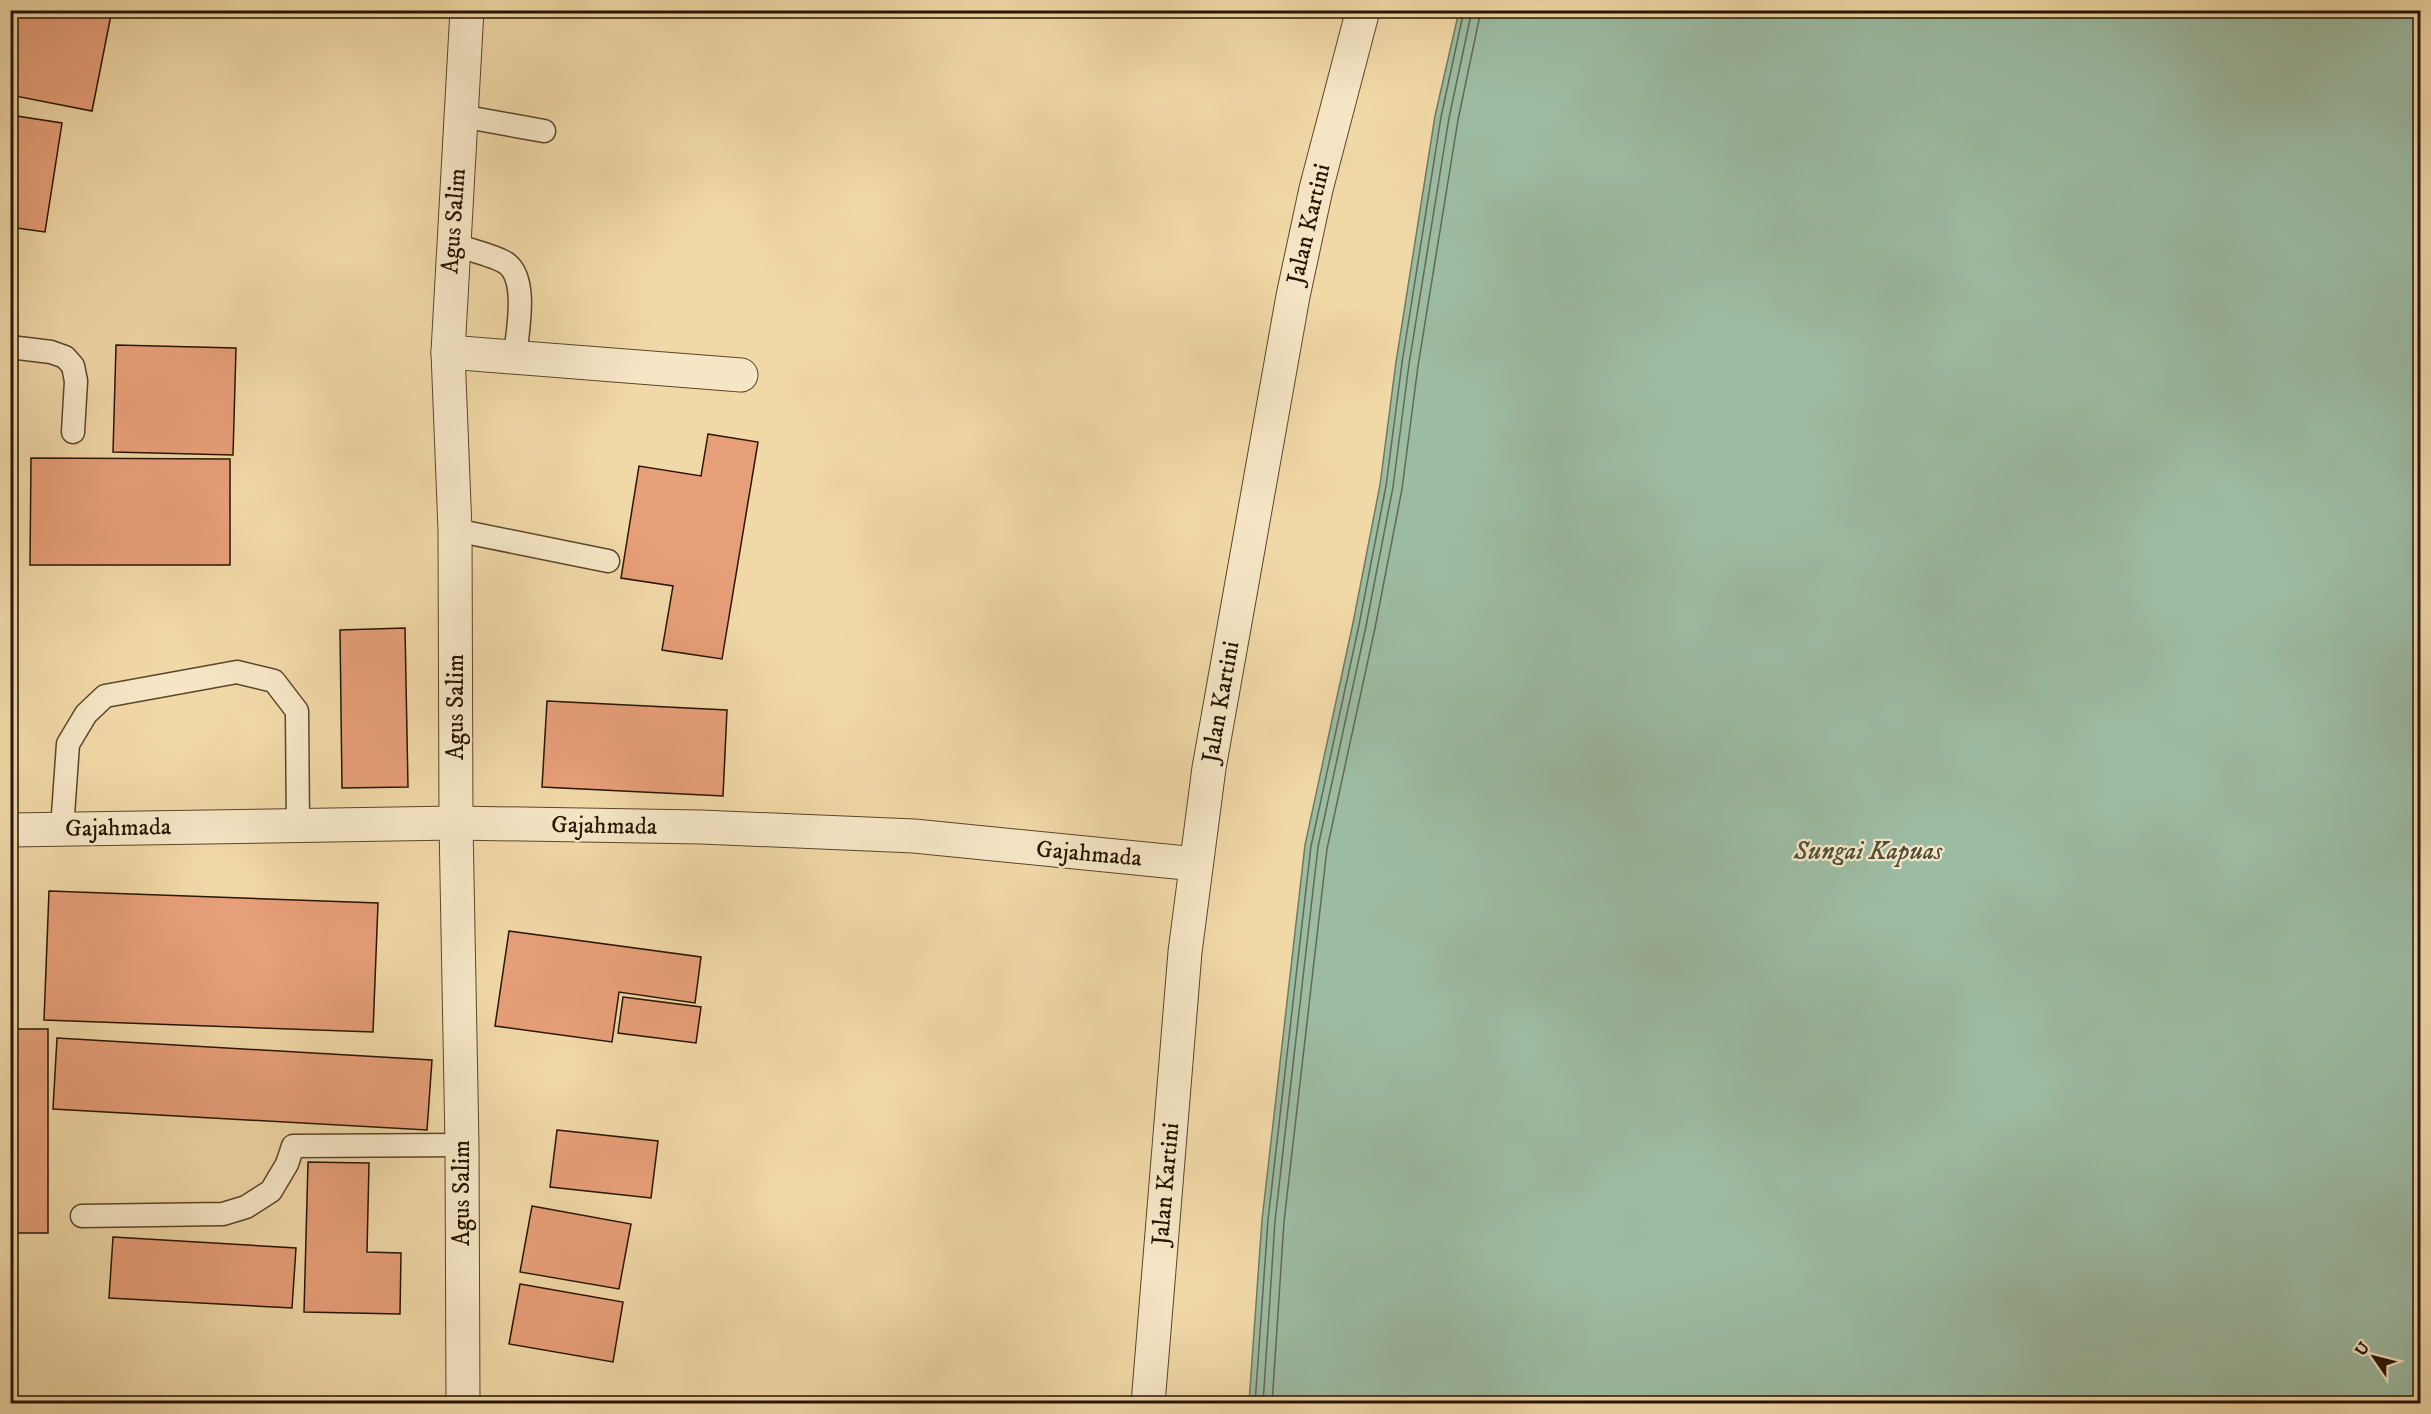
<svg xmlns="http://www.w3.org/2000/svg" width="2431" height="1414" viewBox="0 0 2431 1414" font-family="'IM FELL DW Pica',serif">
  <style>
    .water { fill: #9cbba3; stroke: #6e7963; stroke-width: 1.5 }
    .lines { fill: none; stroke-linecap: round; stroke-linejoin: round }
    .shore { stroke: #626852; stroke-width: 1.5 }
    .building { fill: #e79f79; stroke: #281502; stroke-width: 1.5 }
    .lane-casing { stroke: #5a462b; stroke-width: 25 }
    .street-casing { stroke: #5a462b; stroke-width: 35 }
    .lane { stroke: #f6e6c6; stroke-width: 22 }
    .street { stroke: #f6e6c6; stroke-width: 33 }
    .labels { text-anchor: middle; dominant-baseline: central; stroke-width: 4.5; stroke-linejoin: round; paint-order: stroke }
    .street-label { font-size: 24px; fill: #281502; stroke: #f6e6c6 }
    .water-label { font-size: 26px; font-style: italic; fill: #514f3a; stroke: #f6e6c6 }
  </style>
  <rect width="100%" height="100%" fill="#f1d8a7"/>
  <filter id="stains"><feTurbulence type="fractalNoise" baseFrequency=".00333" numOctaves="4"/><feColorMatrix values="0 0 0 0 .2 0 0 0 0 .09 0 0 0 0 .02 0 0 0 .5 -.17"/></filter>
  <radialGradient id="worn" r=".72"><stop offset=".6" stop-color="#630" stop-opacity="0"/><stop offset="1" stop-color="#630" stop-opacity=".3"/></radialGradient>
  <polygon class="water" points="1459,11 2420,11 2420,1403 1249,1403 1262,1220 1305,845 1353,623 1380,485 1396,362 1435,116"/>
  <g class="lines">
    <g class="shore">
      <polyline points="1255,1404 1268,1220 1311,846 1359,625 1386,486 1402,363 1441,117 1464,10"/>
      <polyline points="1263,1404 1275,1221 1318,847 1366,626 1393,487 1409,364 1449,118 1472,10"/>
      <polyline points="1272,1404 1284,1222 1327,849 1375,628 1402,489 1418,366 1458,120 1481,10"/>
    </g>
  </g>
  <g class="building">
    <polygon points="10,10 112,10 92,111 10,95"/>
    <polygon points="10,115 62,123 45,232 10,227"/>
    <polygon points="116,345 236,348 233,455 113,452"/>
    <polygon points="708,434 758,442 722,659 662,650 673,586 621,578 639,466 701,476"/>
    <polygon points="31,458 230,459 230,565 30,565"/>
    <polygon points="405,628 408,787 342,788 340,630"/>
    <polygon points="547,701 727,710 723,796 542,787"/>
    <polygon points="49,891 378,903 373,1032 44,1020"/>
    <polygon points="509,931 701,957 695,1003 619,992 612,1042 495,1026"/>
    <polygon points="623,997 701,1007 696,1043 618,1033"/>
    <rect x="10" y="1029" width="38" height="204"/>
    <polygon points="57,1038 432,1060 427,1130 53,1109"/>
    <polygon points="557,1130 658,1141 651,1198 550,1187"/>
    <polygon points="308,1162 369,1163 367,1252 401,1253 400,1314 304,1312"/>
    <polygon points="532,1206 631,1224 619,1289 520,1272"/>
    <polygon points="113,1237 296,1248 292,1308 109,1298"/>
    <polygon points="520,1284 623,1302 613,1362 509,1344"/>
  </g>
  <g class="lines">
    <defs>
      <g id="lane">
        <polyline points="461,116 544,131"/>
        <path d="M453,244C468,250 493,255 506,263C529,279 517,333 515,357"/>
        <polyline points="10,347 51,352 65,357 73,366 76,381 73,432"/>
        <polyline points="455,530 608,561"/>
        <polyline points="62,829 68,744 86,714 105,696 237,672 274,681 297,711 298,826"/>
        <polyline points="82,1216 223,1214 246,1207 271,1191 287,1164 293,1146 462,1145"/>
      </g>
      <g id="street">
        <polyline points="448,352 741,375"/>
        <polyline points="10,830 456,823 701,827 914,836 1196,864"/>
        <polyline points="463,1404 462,1145 456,823 455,530 448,352 467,10"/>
        <polyline points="1148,1404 1185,952 1209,768 1293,296 1316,189 1363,10"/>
      </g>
    </defs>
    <use href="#lane" class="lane-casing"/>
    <use href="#street" class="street-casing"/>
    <use href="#lane" class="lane"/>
    <use href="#street" class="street"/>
  </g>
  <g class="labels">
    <g class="street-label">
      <text transform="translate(454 221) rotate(-86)">Agus Salim</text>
      <text transform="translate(1309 224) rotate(-77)">Jalan Kartini</text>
      <text transform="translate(1221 702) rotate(-80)">Jalan Kartini</text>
      <text transform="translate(456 707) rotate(-90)">Agus Salim</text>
      <text transform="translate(604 826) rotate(1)">Gajahmada</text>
      <text transform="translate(118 828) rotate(-1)">Gajahmada</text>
      <text transform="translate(1089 854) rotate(5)">Gajahmada</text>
      <text transform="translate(1166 1184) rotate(-85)">Jalan Kartini</text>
      <text transform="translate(462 1193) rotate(-90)">Agus Salim</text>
    </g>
    <g class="water-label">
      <text x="1868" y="851">Sungai Kapuas</text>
    </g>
  </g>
  <rect width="2431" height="1414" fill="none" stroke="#f1d8a7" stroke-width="36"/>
  <rect x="12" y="12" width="2407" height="1390" fill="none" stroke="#281502" stroke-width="3"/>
  <rect x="18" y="18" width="2395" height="1378" fill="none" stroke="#281502" stroke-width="1.5"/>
  <g transform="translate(2374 1357) rotate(305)" stroke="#f6e6c6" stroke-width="4.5" paint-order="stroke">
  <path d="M0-4.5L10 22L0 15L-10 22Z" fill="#281502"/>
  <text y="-9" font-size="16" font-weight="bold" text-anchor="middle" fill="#281502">U</text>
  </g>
  <rect width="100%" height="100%" filter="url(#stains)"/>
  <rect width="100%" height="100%" fill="url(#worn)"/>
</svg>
